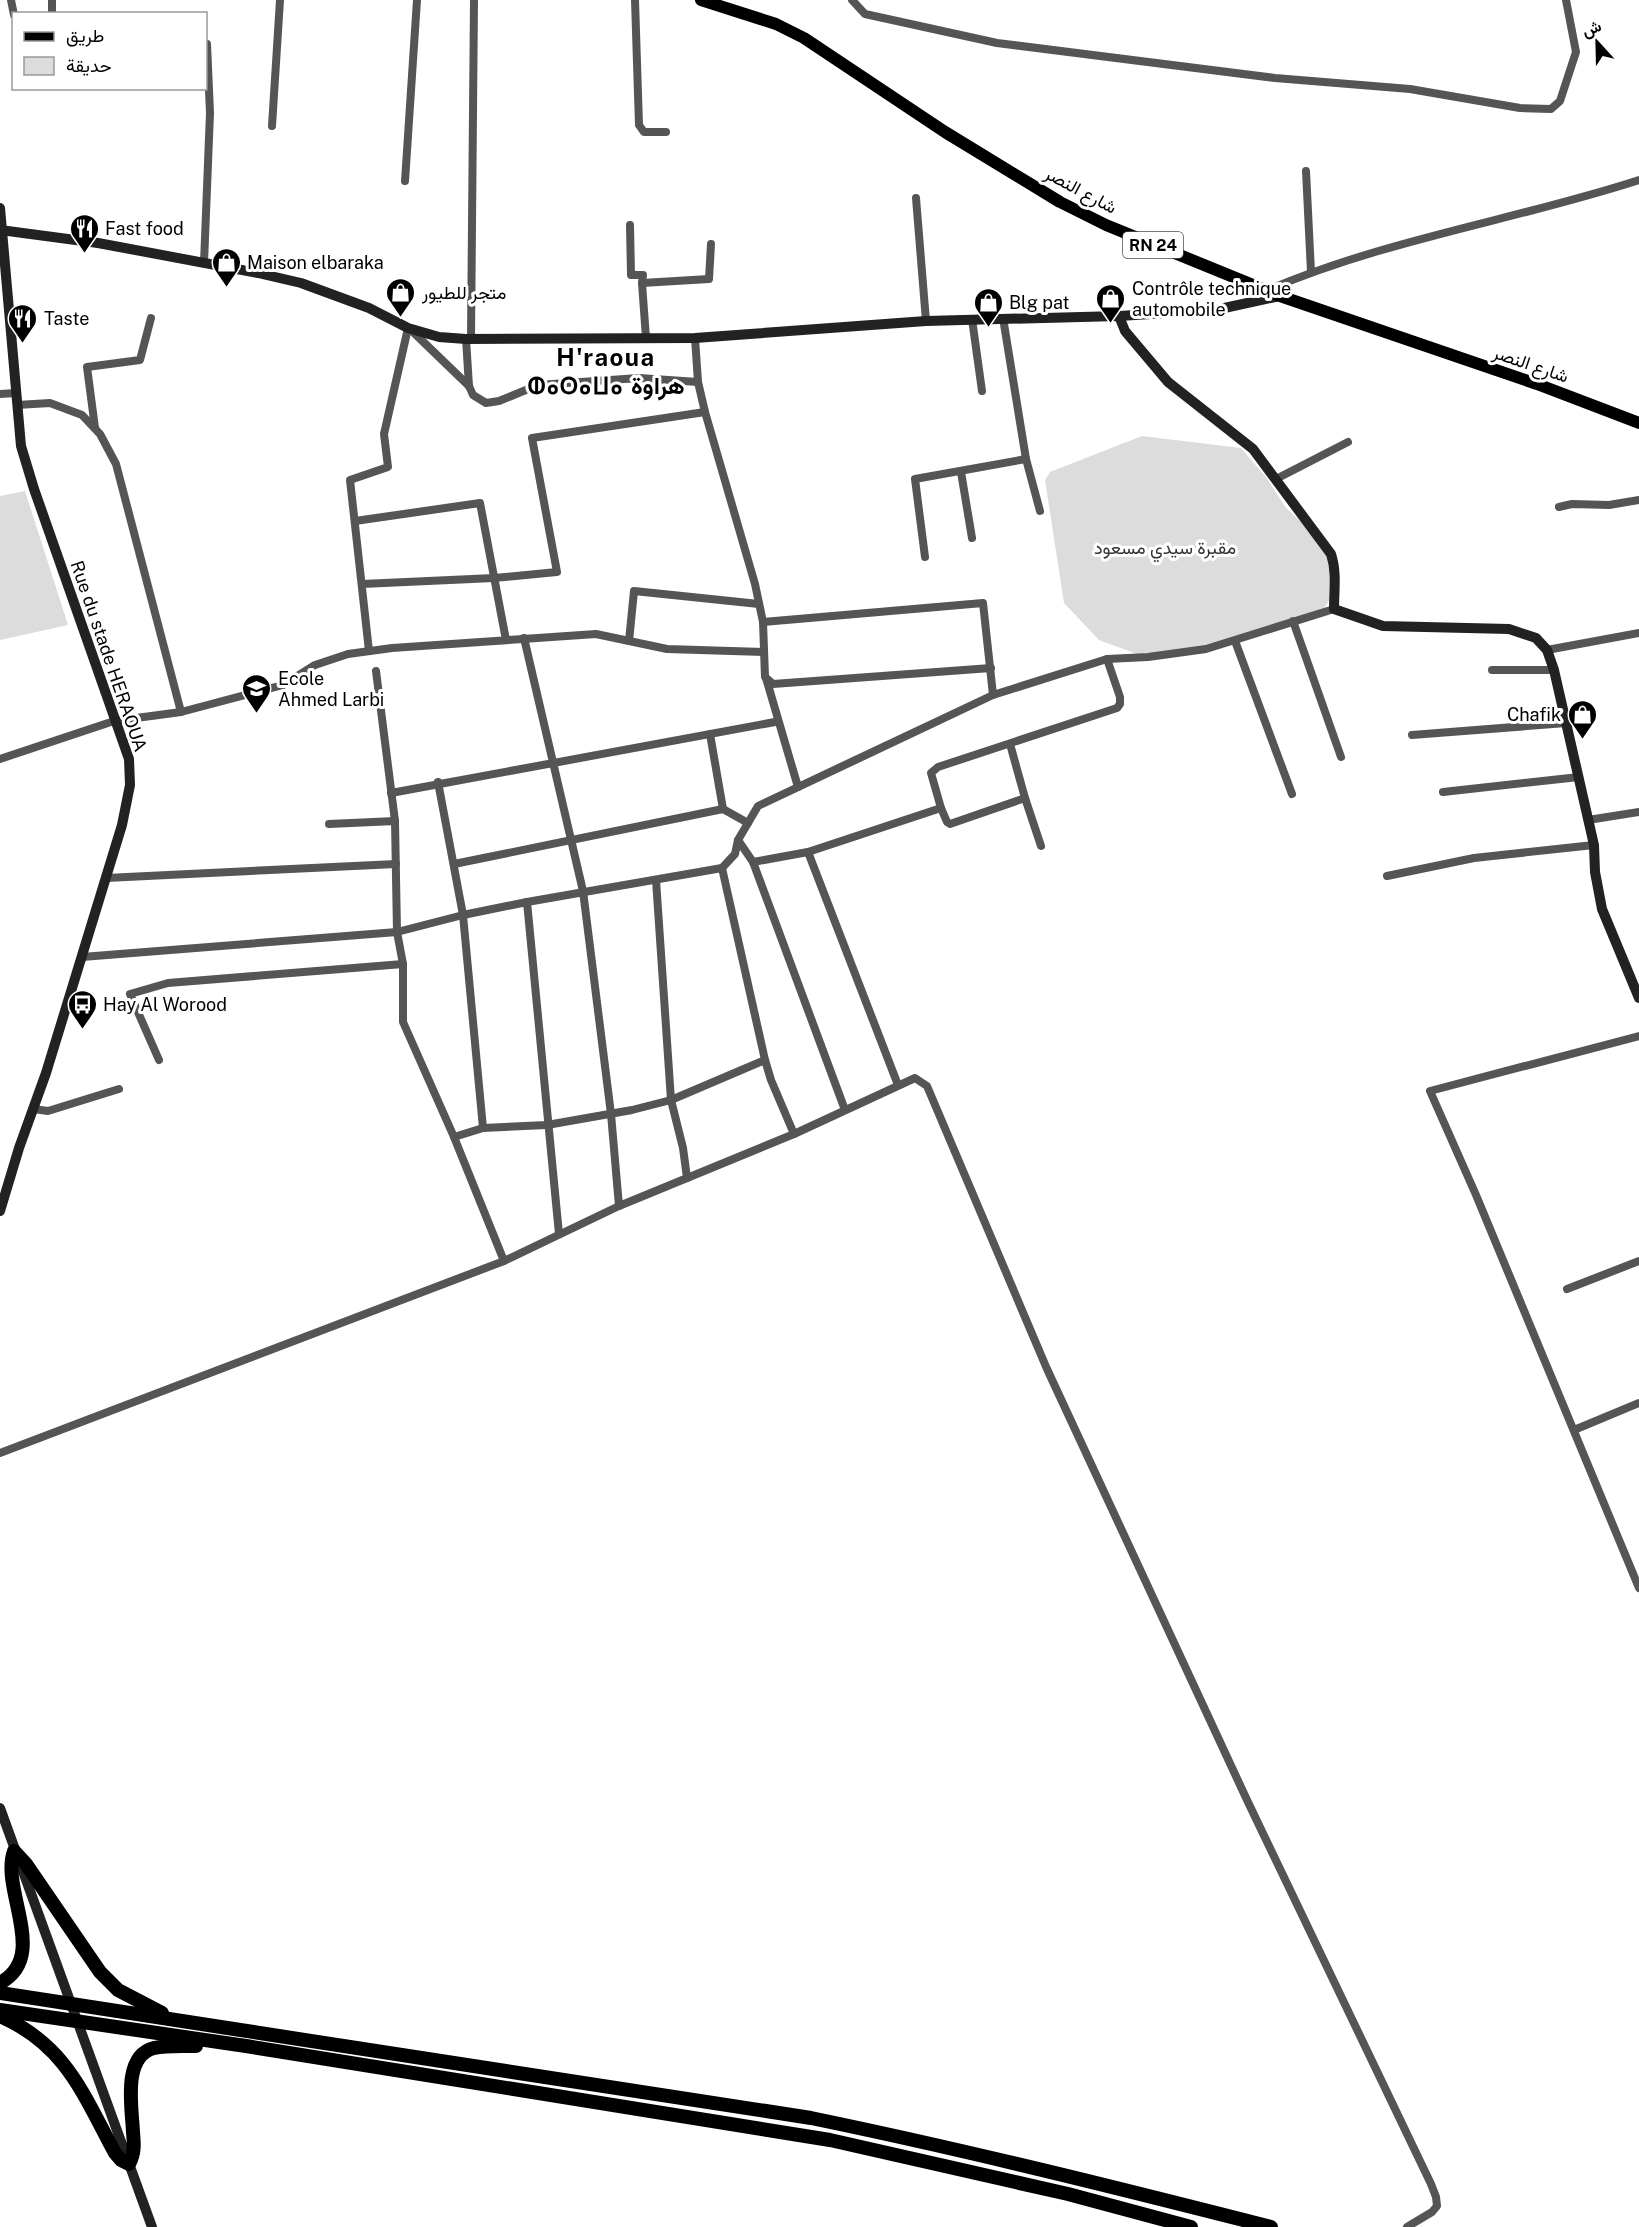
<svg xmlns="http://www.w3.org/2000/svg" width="1639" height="2227" viewBox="0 0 1639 2227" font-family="'Public Sans',Vazirmatn,'Noto Sans Tifinagh',sans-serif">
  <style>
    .green { fill: #dcdcdc }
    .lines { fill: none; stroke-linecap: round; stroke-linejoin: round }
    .street { stroke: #555; stroke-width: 8 }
    .secondary { stroke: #222; stroke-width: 10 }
    .primary { stroke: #000; stroke-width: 12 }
    .highway { stroke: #000; stroke-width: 14 }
    .labels { text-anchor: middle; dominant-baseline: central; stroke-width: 6; stroke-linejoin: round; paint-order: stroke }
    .shield { fill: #fff; stroke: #4c4c4c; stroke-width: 1.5 }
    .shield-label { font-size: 16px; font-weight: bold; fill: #000 }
    .street-label { font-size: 18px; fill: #000; stroke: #fff }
    .poi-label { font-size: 18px; fill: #000; stroke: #fff; text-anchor: start }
    .park-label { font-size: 18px; fill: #333; stroke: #fff }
    .district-label { font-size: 24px; font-weight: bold; letter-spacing: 1.5px; fill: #000; stroke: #fff }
  </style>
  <rect width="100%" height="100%" fill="#fff"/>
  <g class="green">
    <polygon points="1142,436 1241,448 1266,477 1286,508 1313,533 1331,562 1332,596 1321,613 1242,641 1145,657 1099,640 1064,603 1045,480 1050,472"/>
    <polygon points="25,491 68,625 0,640 0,496"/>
  </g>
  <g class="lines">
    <g class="street">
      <polyline points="11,0 14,15"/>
      <polyline points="635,0 639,125 644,132 666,132"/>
      <polyline points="852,0 865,14 997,43 1275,78 1410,89 1520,108 1551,109 1560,101 1576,52 1566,0"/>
      <polyline points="52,14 52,0"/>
      <polyline points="272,126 280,0"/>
      <polyline points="1306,171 1311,272"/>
      <polyline points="405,181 417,0"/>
      <polyline points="916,198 926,321"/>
      <polyline points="630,225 631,275 643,275 642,283 646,338"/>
      <polyline points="204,263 210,113 207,44"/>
      <polyline points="642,283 709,279 711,244"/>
      <path d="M1268,290C1387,239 1516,220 1639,180"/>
      <polyline points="1003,318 1026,459 1040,511"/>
      <polyline points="972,319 982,391"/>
      <polyline points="411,330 469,386 473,395 486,403 499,401 538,385 639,378 698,382"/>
      <polyline points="471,338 474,0"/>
      <polyline points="695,338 698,382 705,412 755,584 763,622 765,677 773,684 991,668"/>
      <polyline points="466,339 469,386"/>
      <polyline points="0,394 16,393"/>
      <polyline points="17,405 50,403 82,415 100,434 116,464 181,712"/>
      <polyline points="95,428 87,367 140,360 151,318"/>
      <polyline points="961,472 972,538"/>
      <polyline points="1276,479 1348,442"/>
      <polyline points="1559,507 1572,504 1609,505 1639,500"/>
      <polyline points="355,521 480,503 506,640"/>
      <polyline points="925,557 915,479 1026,459"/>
      <polyline points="362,584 494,578 557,572 532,438 705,412"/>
      <polyline points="1293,621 1341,757"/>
      <polyline points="763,622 983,603 993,695"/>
      <polyline points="524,638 583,891 611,1114 619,1206"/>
      <polyline points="629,641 634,591 759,604"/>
      <polyline points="1235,641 1292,794"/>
      <polyline points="1547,650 1639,633"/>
      <polyline points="369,651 350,480 388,467 384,434 408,328"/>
      <polyline points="1492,670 1554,670"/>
      <polyline points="376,671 395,821"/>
      <polyline points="766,678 798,787"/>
      <polyline points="710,734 723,809"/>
      <polyline points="1412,735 1566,723"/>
      <polyline points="0,759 114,721 181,712 283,685 315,665 348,654 392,648 596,634 667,649 764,652"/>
      <polyline points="438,782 463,915 483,1128"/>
      <polyline points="1443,792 1579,777"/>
      <polyline points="391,793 775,722"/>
      <polyline points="1025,798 1041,846"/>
      <polyline points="941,808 947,822 950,824 1025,798 1010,744"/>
      <polyline points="1588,820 1639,812"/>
      <polyline points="329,824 395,821 397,932 403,964 403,1022 454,1137 504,1261"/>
      <polyline points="738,840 753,862 845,1110"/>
      <polyline points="808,852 898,1085"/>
      <polyline points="753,862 808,852 941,808 931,773 938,767 1117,708 1120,704 1120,697 1107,659"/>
      <polyline points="454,864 723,809 748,823"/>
      <polyline points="722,868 765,1060 771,1080 794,1134"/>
      <polyline points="1387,876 1474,858 1594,845"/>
      <polyline points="106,878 396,864"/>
      <polyline points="656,880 671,1100 683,1148 687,1178"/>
      <polyline points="527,902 559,1234"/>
      <polyline points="82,957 397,932 463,915 527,902 722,868 735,854 738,840 758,806 993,695 1107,659 1148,657 1206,649 1334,609"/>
      <polyline points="1639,1036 1430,1091 1476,1195 1639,1588"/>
      <polyline points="159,1060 130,994 168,983 403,964"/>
      <polyline points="33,1109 48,1111 119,1089"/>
      <polyline points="454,1137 483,1128 547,1125 632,1110 671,1100 765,1060"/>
      <polyline points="1567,1289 1639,1261"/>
      <polyline points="1574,1430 1639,1403"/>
      <polyline points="0,1453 504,1261 619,1206 794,1134 915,1078 927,1086 1047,1369 1247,1800 1431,2184 1436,2197 1437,2206 1432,2212 1407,2227"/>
    </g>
    <g class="secondary">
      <polyline points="0,208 21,446 34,489 129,759 130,785 122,825 46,1073 19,1148 0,1211"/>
      <polyline points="0,230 98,243 258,273 301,283 369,308 408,328 439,337 466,339 695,338 926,321 1119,316 1215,310 1280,296"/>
      <path d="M1119,316L1125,331L1168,382L1253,449L1331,554C1337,572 1334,591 1334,609L1383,626L1509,629L1536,638L1547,650L1554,670L1594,845L1595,872L1602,909L1639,998"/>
      <polyline points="0,1808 152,2227"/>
    </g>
    <polyline class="primary" points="701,0 776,24 804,38 945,132 1060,202 1106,225 1280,296 1537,384 1639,423"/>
    <g class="highway">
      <path d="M0,1983C50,1956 0,1890 14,1851L26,1864L100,1972L118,1990L162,2013"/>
      <path d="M0,1993L811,2118C966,2150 1118,2188 1271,2227"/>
      <polyline points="0,2010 246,2046 830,2140 1068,2194 1191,2227"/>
      <path d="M0,2016C66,2045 83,2094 115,2153L121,2160L129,2164C135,2153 134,2143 133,2132C132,2108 122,2056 154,2048C167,2045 182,2046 196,2046"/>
    </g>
  </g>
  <defs>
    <symbol id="restaurant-pin" viewBox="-11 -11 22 30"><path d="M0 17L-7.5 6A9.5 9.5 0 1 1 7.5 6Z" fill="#000" stroke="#fff"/><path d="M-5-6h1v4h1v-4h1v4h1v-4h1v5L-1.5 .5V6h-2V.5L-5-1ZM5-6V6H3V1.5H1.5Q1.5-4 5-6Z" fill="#fff"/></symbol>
    <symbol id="shop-pin" viewBox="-11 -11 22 30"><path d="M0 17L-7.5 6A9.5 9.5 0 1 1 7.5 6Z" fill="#000" stroke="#fff"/><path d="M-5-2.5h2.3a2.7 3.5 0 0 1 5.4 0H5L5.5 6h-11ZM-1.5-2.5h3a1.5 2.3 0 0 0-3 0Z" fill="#fff"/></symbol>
    <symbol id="school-pin" viewBox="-11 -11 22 30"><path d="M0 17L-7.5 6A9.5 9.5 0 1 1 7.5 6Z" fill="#000" stroke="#fff"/><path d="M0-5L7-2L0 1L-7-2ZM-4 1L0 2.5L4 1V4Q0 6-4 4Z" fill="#fff"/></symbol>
    <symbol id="bus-pin" viewBox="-11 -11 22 30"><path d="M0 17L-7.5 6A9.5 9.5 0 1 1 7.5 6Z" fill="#000" stroke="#fff"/><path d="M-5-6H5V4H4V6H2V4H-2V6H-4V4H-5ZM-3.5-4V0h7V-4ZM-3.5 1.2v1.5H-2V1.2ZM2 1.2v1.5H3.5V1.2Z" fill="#fff"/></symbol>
  </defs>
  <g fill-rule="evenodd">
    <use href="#restaurant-pin" x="68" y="212" width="33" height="45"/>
    <use href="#shop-pin" x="210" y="246" width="33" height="45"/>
    <use href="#shop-pin" x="384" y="276" width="33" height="45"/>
    <use href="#shop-pin" x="1094" y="282" width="33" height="45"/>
    <use href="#shop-pin" x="972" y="286" width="33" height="45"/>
    <use href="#restaurant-pin" x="6" y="302" width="33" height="45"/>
    <use href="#school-pin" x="240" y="672" width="33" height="45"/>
    <use href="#shop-pin" x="1566" y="698" width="33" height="45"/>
    <use href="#bus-pin" x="66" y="988" width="33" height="45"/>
  </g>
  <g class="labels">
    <rect class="shield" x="1123" y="232" width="60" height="26" rx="4.5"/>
    <g class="shield-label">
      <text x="1153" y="245">RN 24</text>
    </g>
    <g class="street-label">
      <text transform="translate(1081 190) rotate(28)">شارع النصر</text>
      <text transform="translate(1531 364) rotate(19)">شارع النصر</text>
      <text transform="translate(109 656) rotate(71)">Rue du stade HERAOUA</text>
    </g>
    <g class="poi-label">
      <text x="105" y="228">Fast food</text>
      <text x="247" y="262">Maison elbaraka</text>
      <text x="1132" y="288">Contrôle technique<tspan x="1132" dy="21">automobile</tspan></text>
      <text x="422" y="292">متجر للطيور</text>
      <text x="1009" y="302">Blg pat</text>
      <text x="44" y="318">Taste</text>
      <text x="278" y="678">Ecole<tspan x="278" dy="21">Ahmed Larbi</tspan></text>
      <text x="1561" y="714" text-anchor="end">Chafik</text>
      <text x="103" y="1004">Hay Al Worood</text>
    </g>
    <g class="park-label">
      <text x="1165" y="547">مقبرة سيدي مسعود</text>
    </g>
    <g class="district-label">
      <text x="606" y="357">H'raoua<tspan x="606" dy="28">ⵀⴰⵔⴰⵡⴰ هراوة</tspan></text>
    </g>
  </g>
  <rect x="12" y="12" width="195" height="78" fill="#ffffff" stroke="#999999" stroke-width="1.5"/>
  <rect x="24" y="32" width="30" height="9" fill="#000000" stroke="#999999" stroke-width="1.5"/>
  <text x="66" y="42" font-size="18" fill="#000000">طريق</text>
  <rect x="24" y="57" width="30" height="18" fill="#dcdcdc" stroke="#999999" stroke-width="1.5"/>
  <text x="66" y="72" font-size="18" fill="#000000">حديقة</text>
  <g transform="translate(1597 42) rotate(338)" stroke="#ffffff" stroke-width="4.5" paint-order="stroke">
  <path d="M0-4.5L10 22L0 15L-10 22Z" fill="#000000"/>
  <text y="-9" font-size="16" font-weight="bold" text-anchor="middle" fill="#000000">ش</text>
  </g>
</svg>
